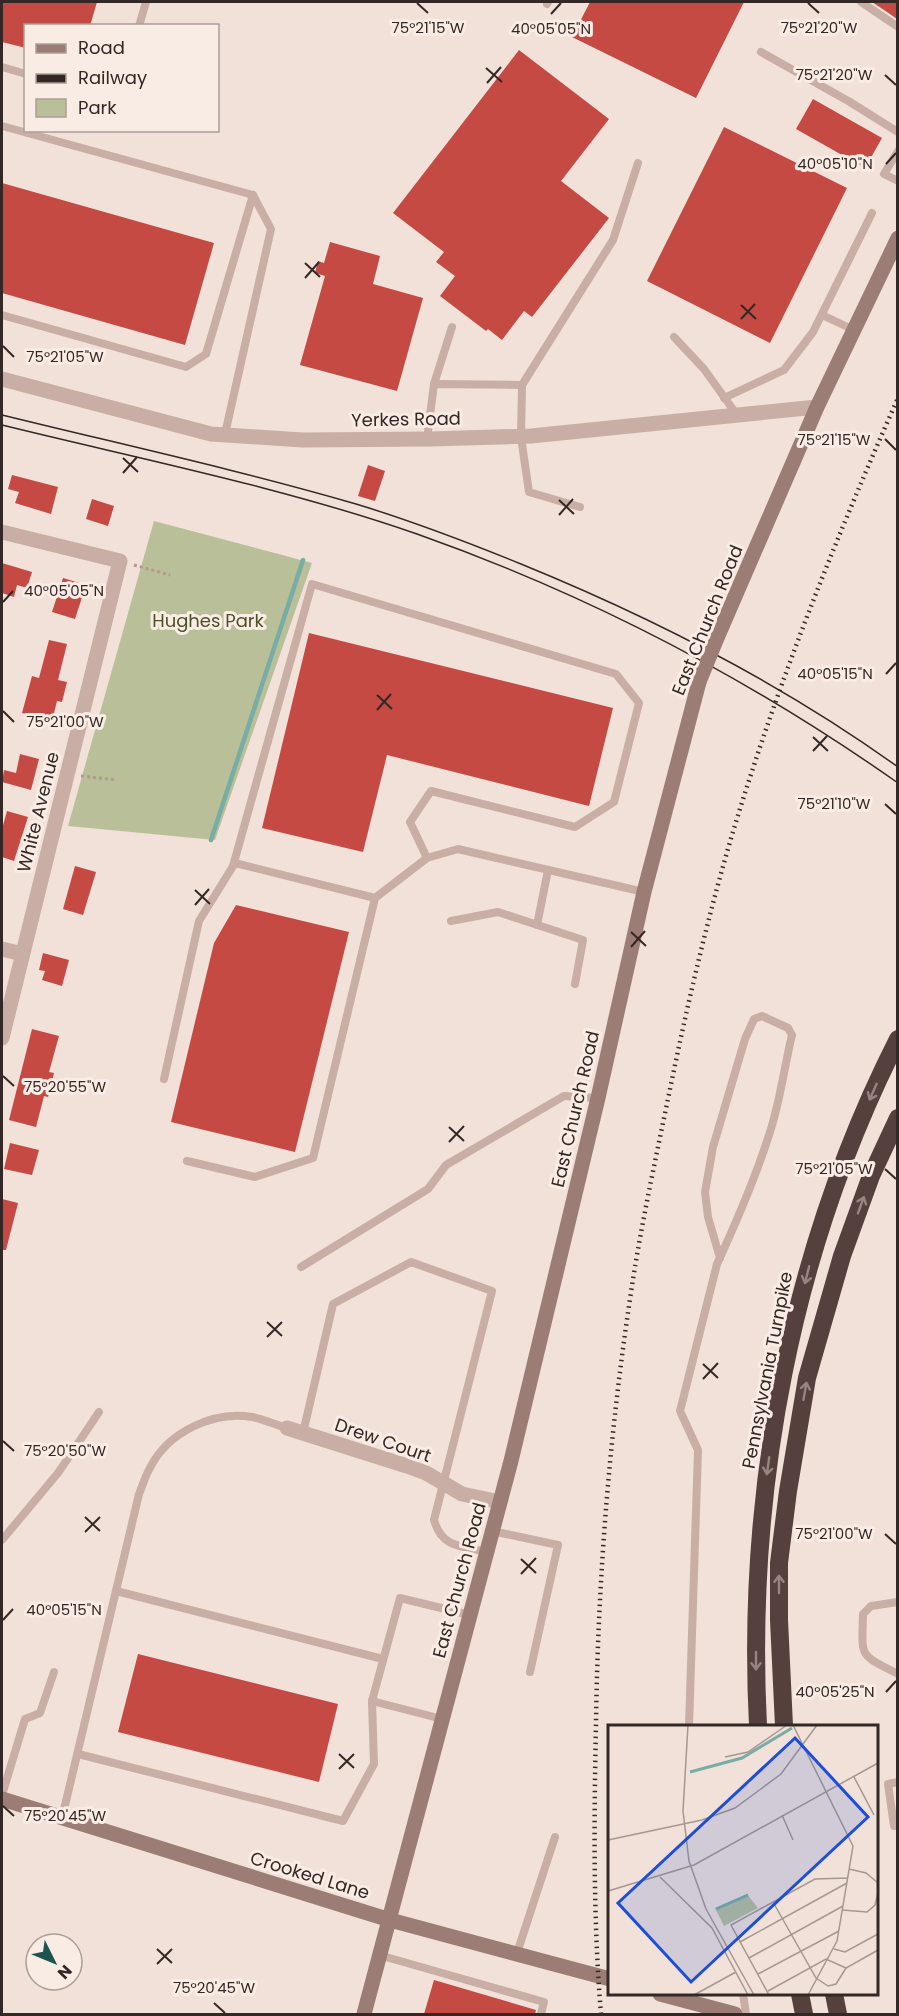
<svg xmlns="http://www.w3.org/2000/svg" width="899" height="2016" viewBox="0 0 899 2016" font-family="Poppins,sans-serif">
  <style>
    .green { fill: #b9bf99 }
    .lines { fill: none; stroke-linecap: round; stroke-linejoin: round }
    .stream { stroke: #78ada5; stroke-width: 4.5 }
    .building { fill: #c44a43 }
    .path { stroke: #b4988f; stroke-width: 3; stroke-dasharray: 3 3; stroke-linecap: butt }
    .lane { stroke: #c8aea5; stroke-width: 8 }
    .street { stroke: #c8aea5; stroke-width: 15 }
    .secondary { stroke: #9c7d76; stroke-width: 15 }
    .highway { stroke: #55403d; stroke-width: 18 }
    .tram { stroke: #342826; stroke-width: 1.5 }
    .rail { stroke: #342826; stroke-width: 4.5; stroke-dasharray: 1.5 4.5; stroke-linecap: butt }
    .secondary-bridge { stroke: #9c7d76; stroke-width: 15 }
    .oneway { stroke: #978580 }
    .ticks { fill: none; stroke: #342826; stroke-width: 2 }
    .labels { text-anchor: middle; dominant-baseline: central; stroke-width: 6; stroke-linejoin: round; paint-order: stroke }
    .street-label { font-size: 18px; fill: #342826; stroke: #f9ece4 }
    .park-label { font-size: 18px; fill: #4b522a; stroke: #f9ece4 }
    .inset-river { fill: none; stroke: #78ada5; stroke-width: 3 }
    .inset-road { fill: none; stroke: #a59791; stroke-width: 1.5 }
    .view { fill: #1d4ed8; fill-opacity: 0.15; stroke: #1d4ed8; stroke-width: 3 }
    .inset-edge { fill: none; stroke: #342826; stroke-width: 3 }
    .ticks-label { font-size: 15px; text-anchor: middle; fill: #342826; stroke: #f9ece4; stroke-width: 6; stroke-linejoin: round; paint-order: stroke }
  </style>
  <rect width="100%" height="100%" fill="#f1e1d8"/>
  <polygon class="green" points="154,521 312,563 215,840 68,826"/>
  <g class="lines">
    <polyline class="stream" points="211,840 303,560"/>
  </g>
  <g class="building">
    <polygon points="2,2 97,2 90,26 26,26 26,48 2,42"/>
    <polygon points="590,2 744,2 696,98 572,37"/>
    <polygon points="872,2 897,2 897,19 887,12"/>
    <polygon points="519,50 609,119 561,181 609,218 532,317 524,311 502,340 488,329 486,331 440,296 455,276 436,262 444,252 393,213"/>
    <polygon points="813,99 882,138 865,168 796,129"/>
    <polygon points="724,127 847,188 770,343 647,281"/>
    <polygon points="2,183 214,243 185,345 2,293"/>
    <polygon points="330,242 380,256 373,284 423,298 397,391 300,365 325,276 315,273 318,261 324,263"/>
    <polygon points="368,465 385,471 375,501 358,496"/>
    <polygon points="12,475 58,487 51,514 15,503 19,492 8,489"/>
    <polygon points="92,499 114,506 108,526 86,519"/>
    <polygon points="2,563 32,572 27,588 17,585 14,597 2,593"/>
    <polygon points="63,578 86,585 75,619 52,612"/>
    <polygon points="309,633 613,708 589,806 387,755 363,852 262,828"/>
    <polygon points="49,640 67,644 58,680 67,682 62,702 57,701 52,721 22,713 32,676 39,678"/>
    <polygon points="20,754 39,759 31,790 2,782 4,770 16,773"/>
    <polygon points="7,811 28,817 14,861 2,857 2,829"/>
    <polygon points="75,866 96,872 83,915 63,909"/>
    <polygon points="236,905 349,932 295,1152 171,1122 214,943"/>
    <polygon points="43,953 69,960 62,986 42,980 45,971 39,970"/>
    <polygon points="32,1029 59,1036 49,1072 54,1073 48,1097 44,1096 36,1127 9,1120"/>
    <polygon points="10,1143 39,1150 32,1175 4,1169"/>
    <polygon points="2,1199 18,1203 6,1250 2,1250"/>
    <polygon points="138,1654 338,1704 319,1782 118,1732"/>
    <polygon points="434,1980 536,2010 535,2014 424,2014"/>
  </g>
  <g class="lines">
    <g class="path">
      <polyline points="134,565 170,575"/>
      <polyline points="81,776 117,780"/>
    </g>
    <g class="lane">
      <polyline points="861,2 898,27"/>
      <polyline points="547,4 548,2"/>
      <polyline points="139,26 146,2"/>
      <polyline points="761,52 850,102 898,132"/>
      <polyline points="2,67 26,74"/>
      <polyline points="2,126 253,195 206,354 186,367 2,315"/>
      <polyline points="898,151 884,174 898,181"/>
      <polyline points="822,315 854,330"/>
      <polyline points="674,337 704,369 737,415"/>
      <polyline points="434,384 452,327"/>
      <polyline points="724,398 784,370 813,332 872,213"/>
      <polyline points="225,434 271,229 253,195"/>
      <polyline points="427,439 434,384 522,385"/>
      <polyline points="580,507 529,492 521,437 522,385 613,240 638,163"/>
      <polyline points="233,866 312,584 616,674 639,703 614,802 575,827 431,791 410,822 427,858"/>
      <polyline points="375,898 427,858 458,849 644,892"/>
      <polyline points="451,921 498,912 583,940 575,984"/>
      <polyline points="537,925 548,870"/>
      <polyline points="164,1079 199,921 235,863 375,898 313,1158 255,1177 187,1161"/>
      <polyline points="301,1267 428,1189 446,1165 564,1096 598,1098"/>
      <path d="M303,1433L333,1304L411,1262L492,1291L434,1520C442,1548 461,1546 487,1552"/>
      <polyline points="492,1531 558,1545 530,1672"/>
      <polyline points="2,1540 58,1473 99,1412"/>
      <polyline points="116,1591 383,1659"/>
      <path d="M898,1602L871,1606L863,1614C862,1659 858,1653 898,1674"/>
      <polyline points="442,1719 372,1701 400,1598 470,1615"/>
      <path d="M689,1726L698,1450L680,1411L717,1264C736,1223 755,1179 769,1135C780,1103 784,1068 792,1035L788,1028L762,1016L754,1019L745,1039L713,1147L705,1192L708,1217L720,1258"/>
      <polyline points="78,1754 343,1821 374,1764 372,1701"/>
      <polyline points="898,1782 888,1784 894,1826 898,1825"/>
      <polyline points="2,1795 25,1719 40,1713 54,1672"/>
      <path d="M62,1818L139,1494C143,1485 145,1476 150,1468C167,1433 213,1410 252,1417C263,1419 276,1425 287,1428"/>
      <polyline points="517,1953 555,1837"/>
      <polyline points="379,1955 544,2002 541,2014"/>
      <polyline points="743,1994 746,2014"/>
    </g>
    <g class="street">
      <polyline points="2,379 211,434 302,440 430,439 531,436 817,407"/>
      <polyline points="2,532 120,561 2,1038"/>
      <polyline points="2,949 22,954"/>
      <polyline points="287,1428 407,1466 426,1473 462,1494 500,1502"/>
    </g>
    <g class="secondary">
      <polyline points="717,638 817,407 898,238"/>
      <polyline points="2,1799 390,1920 610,1979"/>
      <polyline points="660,1994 735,2014"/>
      <polyline points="364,2014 511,1461 598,1098 644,892 699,682"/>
    </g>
    <g class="highway">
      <path d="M758,1726C746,1491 791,1250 898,1039"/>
      <polyline points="784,1726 779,1620 779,1563 788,1491 807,1378 842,1256 871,1176 898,1118"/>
      <polyline points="800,1994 804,2014"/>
      <polyline points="834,1994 838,2014"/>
    </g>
    <g class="tram">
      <path d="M2,415C120,444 239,470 356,504C412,521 467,542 521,564C651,617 784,685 898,767"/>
      <path d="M2,425C140,459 282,487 417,534C587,594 750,679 898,783"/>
    </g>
    <path class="rail" d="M601,2014C593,1918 594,1820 596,1723C598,1581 609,1439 630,1299C640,1230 655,1162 669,1094C687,1006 707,920 732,835C777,685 835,540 898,398"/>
    <polyline class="secondary-bridge" points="699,682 717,638"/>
  </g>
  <defs><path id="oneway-shaft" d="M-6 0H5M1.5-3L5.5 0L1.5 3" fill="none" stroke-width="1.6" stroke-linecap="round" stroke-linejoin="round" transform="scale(1.5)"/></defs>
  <g class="oneway">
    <use href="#oneway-shaft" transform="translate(873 1092) rotate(114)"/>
    <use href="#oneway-shaft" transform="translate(861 1205) rotate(-70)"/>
    <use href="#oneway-shaft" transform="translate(807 1275) rotate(104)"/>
    <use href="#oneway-shaft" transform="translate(805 1391) rotate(-80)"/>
    <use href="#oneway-shaft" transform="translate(768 1466) rotate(98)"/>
    <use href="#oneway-shaft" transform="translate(779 1584) rotate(-90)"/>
    <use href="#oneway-shaft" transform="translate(756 1661) rotate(90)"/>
  </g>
  <path class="ticks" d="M417,3L428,13M808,3L819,13M551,14L561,3M486,68L502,82M885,75L896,85M487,83L501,67M886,164L896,153M305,263L320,277M305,278L319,262M741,305L756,319M741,319L755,304M3,346L14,357M885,439L896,450M123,458L138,472M123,473L137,457M559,500L574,514M559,515L573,499M3,602L13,591M886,674L896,663M377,695L392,709M377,710L391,694M3,711L14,722M813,737L828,751M813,751L827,736M885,804L896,814M195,890L210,904M195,905L209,889M631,932L646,946M631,947L645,931M3,1076L14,1086M449,1127L464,1141M449,1142L464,1126M885,1169L896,1179M267,1322L282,1336M267,1337L282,1322M703,1364L718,1378M703,1379L718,1363M3,1441L14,1451M85,1517L100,1531M85,1532L100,1517M885,1534L896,1544M521,1559L536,1573M521,1574L536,1558M3,1620L13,1609M886,1692L896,1681M339,1754L354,1768M339,1769L354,1754M3,1806L14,1816M157,1949L172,1963M157,1964L172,1949M214,2003L225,2013"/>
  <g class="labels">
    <g class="street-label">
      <text transform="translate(406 419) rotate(-1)">Yerkes Road</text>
      <text transform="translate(707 620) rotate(-68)">East Church Road</text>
      <text transform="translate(38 812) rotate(-76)">White Avenue</text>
      <text transform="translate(575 1109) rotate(-77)">East Church Road</text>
      <text transform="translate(767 1370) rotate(-79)">Pennsylvania Turnpike</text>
      <text transform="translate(383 1440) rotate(19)">Drew Court</text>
      <text transform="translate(459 1580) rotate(-75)">East Church Road</text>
      <text transform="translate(310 1875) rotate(17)">Crooked Lane</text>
    </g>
    <g class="park-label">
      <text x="208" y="620">Hughes Park</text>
    </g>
  </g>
  <g transform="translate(608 1725)">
    <rect width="270" height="270" fill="#f1e1d8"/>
    <path d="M139,169L150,183L116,201L107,183Z" fill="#b9bf99"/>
    <path class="inset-river" d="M82,47L134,33L184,3M108,184L140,170"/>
    <path class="inset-road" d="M80,0L75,86L81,136L98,184L146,270M185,0L245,121L229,216L200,270M117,32L140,27L179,0M246,52L266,90M174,90L185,115M0,115L94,95L127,83L173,49L209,0M241,144L258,148L270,158M52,152L104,203L140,270M0,166L86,140L270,38M165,177L208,253L220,261L228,259L238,243L270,225M234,185L259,187L267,180L270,168M132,217L239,158M226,224L237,227L270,209M141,233L235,181M150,249L231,206M160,266L218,234L238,243M86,270L128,247M161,270L123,200L207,154L240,153"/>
    <path class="view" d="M187,13L260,92L83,257L10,178Z"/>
    <rect width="270" height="270" class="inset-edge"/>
  </g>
  <g class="ticks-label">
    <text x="428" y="33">75°21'15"W</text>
    <text x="819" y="33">75°21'20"W</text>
    <text x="551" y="34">40°05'05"N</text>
    <text x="834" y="80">75°21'20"W</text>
    <text x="835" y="169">40°05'10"N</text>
    <text x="65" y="362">75°21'05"W</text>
    <text x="834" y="445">75°21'15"W</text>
    <text x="64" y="596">40°05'05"N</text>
    <text x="835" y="679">40°05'15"N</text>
    <text x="65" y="727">75°21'00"W</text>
    <text x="834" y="809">75°21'10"W</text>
    <text x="65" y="1092">75°20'55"W</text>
    <text x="834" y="1174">75°21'05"W</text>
    <text x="65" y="1456">75°20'50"W</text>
    <text x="834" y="1539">75°21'00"W</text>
    <text x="64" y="1615">40°05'15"N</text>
    <text x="835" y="1697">40°05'25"N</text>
    <text x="65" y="1821">75°20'45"W</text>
    <text x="214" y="1993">75°20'45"W</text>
  </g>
  <rect width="899" height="2016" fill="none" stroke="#342826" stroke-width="6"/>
  <rect x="24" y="24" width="195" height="108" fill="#f9ece4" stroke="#aa9e98" stroke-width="1.5"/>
  <rect x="36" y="44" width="30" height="9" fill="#9c7d76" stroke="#aa9e98" stroke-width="1.5"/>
  <text x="78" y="54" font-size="18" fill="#342826">Road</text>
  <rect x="36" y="74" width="30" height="9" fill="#342826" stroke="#aa9e98" stroke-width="1.5"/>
  <text x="78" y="84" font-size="18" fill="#342826">Railway</text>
  <rect x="36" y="99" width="30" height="18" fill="#b9bf99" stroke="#aa9e98" stroke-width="1.5"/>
  <text x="78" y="114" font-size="18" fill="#342826">Park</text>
  <g transform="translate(54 1962) rotate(133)"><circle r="28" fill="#f9ece4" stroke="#aa9e98" stroke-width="1.5"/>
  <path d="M0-4.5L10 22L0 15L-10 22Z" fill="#1d544e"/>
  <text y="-9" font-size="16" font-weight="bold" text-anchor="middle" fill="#342826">N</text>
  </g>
</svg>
